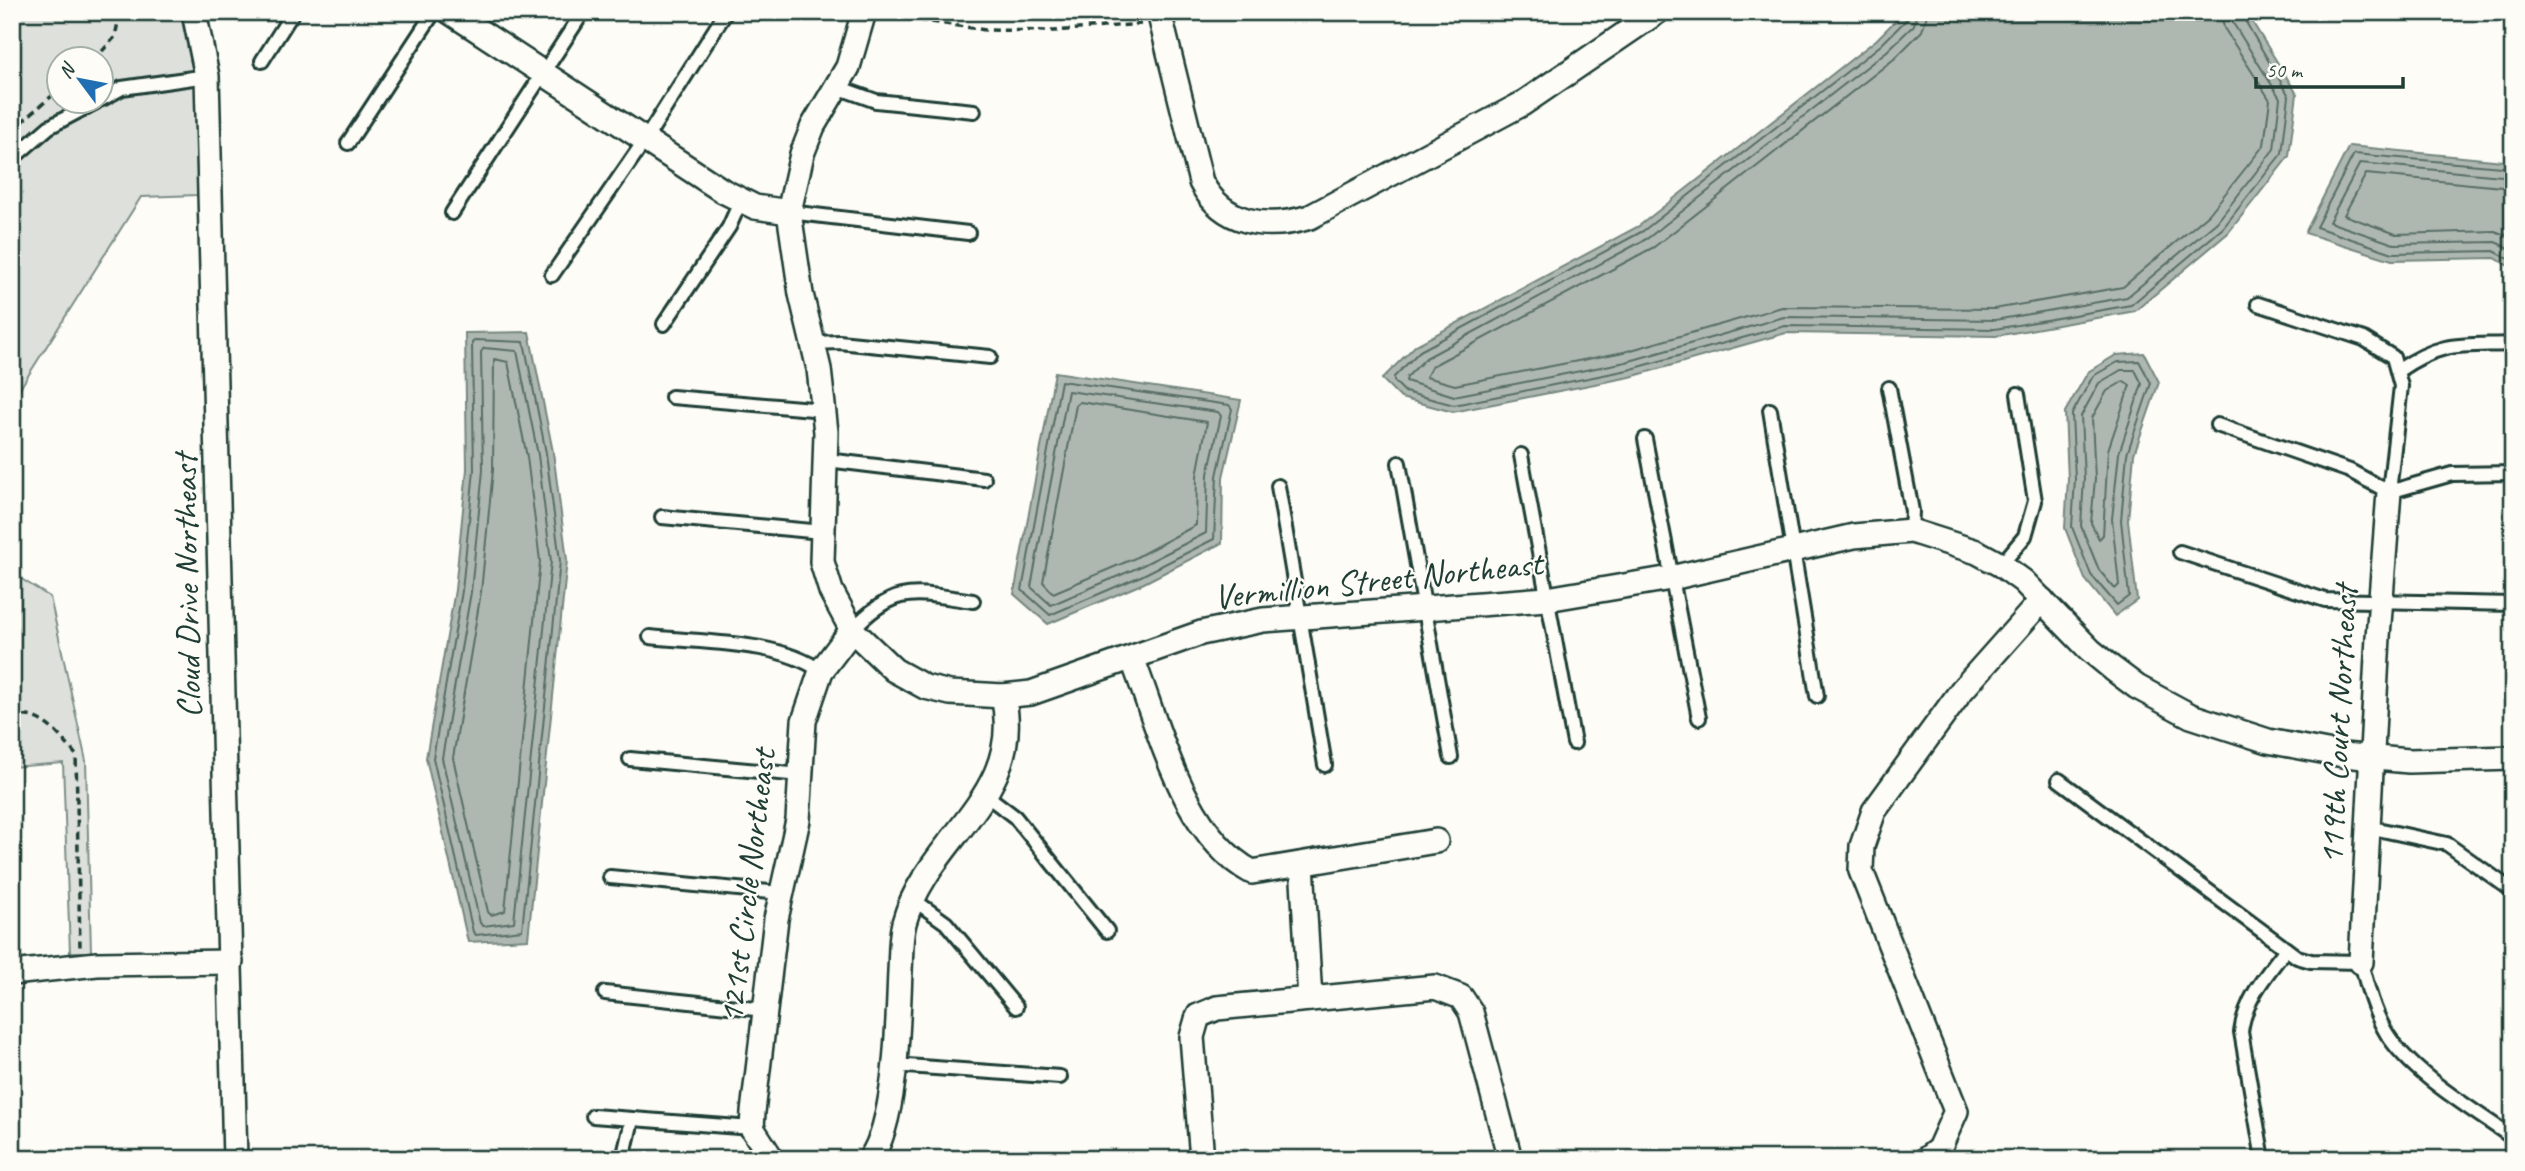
<svg xmlns="http://www.w3.org/2000/svg" width="2525" height="1171" viewBox="0 0 2525 1171" font-family="Caveat,sans-serif">
  <style>
    .green { fill: #dde0db; stroke: #7e8e88; stroke-width: 2; fill-rule: evenodd }
    .water { fill: #aeb8b1; stroke: #75877f; stroke-width: 2 }
    .lines { fill: none; stroke-linecap: round; stroke-linejoin: round }
    .shore { stroke: #586e66; stroke-width: 2 }
    .service-casing { stroke: #1f3d34; stroke-width: 18 }
    .minor-casing { stroke: #1f3d34; stroke-width: 28 }
    .path { stroke: #1f3d34; stroke-width: 3.5; stroke-dasharray: 7 5; stroke-linecap: butt }
    .service { stroke: #fdfcf7; stroke-width: 12 }
    .minor { stroke: #fdfcf7; stroke-width: 23 }
    .labels { text-anchor: middle; dominant-baseline: central; stroke-width: 5; stroke-linejoin: round; paint-order: stroke }
    .street-label { font-size: 35px; fill: #1f3d34; stroke: #fdfcf7 }
  </style>
  <rect width="100%" height="100%" fill="#fdfcf7"/>
  <filter id="ink" filterUnits="userSpaceOnUse"><feTurbulence type="fractalNoise" baseFrequency=".0143" numOctaves="2"/><feDisplacementMap in="SourceGraphic" scale="14" xChannelSelector="R" yChannelSelector="G"/><feConvolveMatrix kernelMatrix="1 2 1 2 8 2 1 2 1" color-interpolation-filters="sRGB"/></filter>
  <g filter="url(#ink)">
    <g class="green">
      <path d="M12,12H180L196,87L198,195L141,197L12,401ZM60,60H102V102H60Z"/>
      <polygon points="12,573 50,597 86,761 91,952 70,952 63,763 12,767"/>
    </g>
    <g class="water">
      <polygon points="1904,12 2246,12 2297,94 2289,156 2228,233 2135,311 1996,336 1786,333 1630,377 1453,412 1401,398 1382,379 1416,345 1639,226 1876,40"/>
      <polygon points="2349,146 2513,162 2513,269 2495,258 2392,260 2305,233"/>
      <polygon points="529,332 553,452 567,560 528,939 468,942 426,758 455,590 467,469 465,333"/>
      <polygon points="2144,353 2159,382 2134,454 2128,520 2137,600 2115,616 2085,579 2065,528 2068,479 2065,412 2088,372 2116,355"/>
      <polygon points="1055,372 1241,400 1223,477 1222,543 1144,583 1048,624 1014,594"/>
    </g>
    <g class="lines">
      <g class="shore">
        <polyline points="1909,12 1906,20 1881,45 1643,231 1420,351 1394,377 1394,381 1405,392 1454,405 1628,370 1785,326 1995,329 2131,305 2223,228 2282,153 2289,96 2240,12"/>
        <polyline points="1917,12 1914,25 1887,51 1648,238 1426,358 1407,377 1406,381 1454,396 1626,362 1784,317 1995,320 2127,297 2217,222 2274,149 2280,98 2233,23 2231,12"/>
        <polyline points="1928,12 1922,31 1894,59 1654,247 1432,366 1426,377 1455,385 1624,352 1782,307 1994,309 2123,287 2209,214 2264,145 2270,100 2224,28 2221,12"/>
        <polyline points="2513,168 2354,154 2316,227 2393,253 2494,251 2513,261"/>
        <polyline points="2513,177 2360,163 2329,222 2394,244 2495,242 2513,250"/>
        <polyline points="2513,188 2366,174 2344,215 2396,234 2495,231 2513,238"/>
        <polygon points="475,340 524,342 546,453 560,561 522,930 476,935 473,932 433,758 462,591 474,470 472,343"/>
        <polygon points="484,348 517,351 538,455 551,561 514,922 483,926 480,923 442,758 471,592 483,470 481,352"/>
        <polygon points="494,359 508,362 527,457 540,561 505,911 491,915 488,912 453,758 481,592 493,470"/>
        <polygon points="2139,361 2151,383 2127,454 2121,520 2129,596 2117,605 2091,575 2072,527 2075,479 2072,414 2093,376 2118,362"/>
        <polygon points="2121,370 2135,370 2142,384 2119,453 2112,519 2119,585 2115,589 2099,570 2081,526 2084,479 2081,416 2099,383"/>
        <polygon points="1061,381 1229,405 1232,409 1217,476 1214,539 1141,576 1050,615 1022,590"/>
        <polygon points="2124,381 2130,385 2108,450 2103,535 2099,539 2091,523 2095,479 2092,418 2107,391"/>
        <polygon points="1068,391 1218,412 1221,416 1208,474 1206,533 1137,568 1051,605 1031,587"/>
        <polygon points="1080,402 1207,422 1197,476 1196,525 1133,559 1053,593 1043,582 1076,405"/>
      </g>
      <defs>
        <g id="service">
          <polyline points="262,61 293,12"/>
          <polyline points="837,87 876,101 974,111"/>
          <polyline points="102,99 122,88 207,76"/>
          <polyline points="348,143 434,12"/>
          <polyline points="12,159 49,127 96,102"/>
          <polyline points="789,212 968,233"/>
          <polyline points="452,213 583,12"/>
          <polyline points="552,275 645,140 726,12"/>
          <polyline points="2258,304 2364,339 2393,357 2401,386 2389,492"/>
          <polyline points="664,324 729,227 741,200"/>
          <polyline points="815,343 839,342 990,357"/>
          <path d="M2399,370C2443,340 2462,346 2513,344"/>
          <polyline points="1889,388 1912,511 1911,531"/>
          <polyline points="672,397 824,410"/>
          <polyline points="1770,410 1817,696"/>
          <polyline points="2217,425 2350,471 2389,492 2452,474 2513,473"/>
          <polyline points="1645,439 1699,718"/>
          <polyline points="1521,455 1574,743"/>
          <polyline points="827,460 984,479"/>
          <polyline points="1399,463 1451,757"/>
          <polyline points="1278,486 1325,765"/>
          <polyline points="662,517 822,532"/>
          <polyline points="2180,552 2325,600 2513,604"/>
          <polyline points="2001,565 2025,536 2035,501 2018,394"/>
          <path d="M852,630C896,583 915,593 973,601"/>
          <path d="M650,637C703,643 777,640 821,671"/>
          <polyline points="630,759 801,775"/>
          <path d="M2059,780L2297,957L2311,961L2361,962C2367,986 2374,1013 2387,1034C2413,1075 2474,1110 2513,1138"/>
          <polyline points="986,795 1015,817 1107,931"/>
          <polyline points="2368,827 2447,844 2513,891"/>
          <polyline points="610,877 780,893"/>
          <polyline points="914,900 946,923 1016,1007"/>
          <polyline points="605,993 765,1010"/>
          <polyline points="893,1065 1060,1077"/>
          <polyline points="593,1116 752,1128"/>
          <polyline points="623,1159 632,1120"/>
          <path d="M2263,1159L2241,1032C2245,999 2266,975 2286,949"/>
        </g>
        <g id="minor">
          <polyline points="194,12 207,76 235,1159"/>
          <polyline points="450,12 723,191 755,207 789,212"/>
          <polyline points="864,12 848,67 813,126 802,154 789,212 801,294 819,369 826,432 822,562 831,591 852,630 894,670 925,687 950,693 1003,696 1031,693 1201,633 1263,620 1547,599 1671,578 1854,536 1911,531 1977,552 2001,565 2023,581 2090,650 2113,669 2137,687 2191,716 2268,741 2343,755 2409,761 2513,758"/>
          <path d="M1159,12L1201,182C1223,225 1267,230 1310,217L1522,104L1657,12"/>
          <path d="M1132,658C1159,727 1183,835 1252,872L1436,841"/>
          <polyline points="1302,864 1310,999"/>
          <polyline points="2361,962 2378,637 2389,492"/>
          <polyline points="12,973 97,964 231,962"/>
          <polyline points="772,1159 752,1128 753,1112 776,919 798,820 804,721 821,671 852,630"/>
          <path d="M870,1159C897,1122 898,1018 900,971C901,956 900,938 904,923C927,838 1026,796 1003,696"/>
          <polyline points="1202,1159 1192,1037 1198,1016 1217,1008 1435,987 1461,997 1471,1012 1510,1159"/>
          <polyline points="1926,1159 1939,1149 1956,1111 1861,871 1862,846 1874,811 1962,690 2042,600"/>
        </g>
      </defs>
      <use href="#service" class="service-casing"/>
      <use href="#minor" class="minor-casing"/>
      <g class="path">
        <polyline points="884,15 985,30 1054,31 1141,24"/>
        <polyline points="1179,16 1192,12"/>
        <polyline points="94,60 115,37 120,12"/>
        <polyline points="12,130 60,89"/>
        <path d="M12,718C38,707 61,737 76,755L80,947"/>
      </g>
      <use href="#service" class="service"/>
      <use href="#minor" class="minor"/>
    </g>
  </g>
  <g class="labels">
    <g class="street-label">
      <text transform="translate(1378 580) rotate(-6)">Vermillion Street Northeast</text>
      <text transform="translate(187 586) rotate(-91)">Cloud Drive Northeast</text>
      <text transform="translate(2338 725) rotate(-87)">119th Court Northeast</text>
      <text transform="translate(747 886) rotate(-83)">121st Circle Northeast</text>
    </g>
  </g>
  <rect width="2525" height="1171" fill="none" stroke="#fdfcf7" stroke-width="42"/>
  <rect x="21" y="21" width="2483" height="1129" fill="none" stroke="#1f3d34" stroke-width="2.5" filter="url(#ink)"/>
  <g transform="translate(80 80) rotate(302)"><circle r="33" fill="#fdfcf7" stroke="#a4b0a9" stroke-width="2"/>
  <path d="M0-5L12 26L0 18L-12 26Z" fill="#1f6fb2"/>
  <text y="-10" font-size="19" font-weight="bold" text-anchor="middle" fill="#1f3d34">N</text>
  </g>
  <path d="M2256 77v10h147v-10" fill="none" stroke="#1f3d34" stroke-width="3.5"/>
  <text x="2266" y="77" font-size="21" fill="#1f3d34" stroke="#fdfcf7" stroke-width="5" paint-order="stroke">50 m</text>
</svg>
